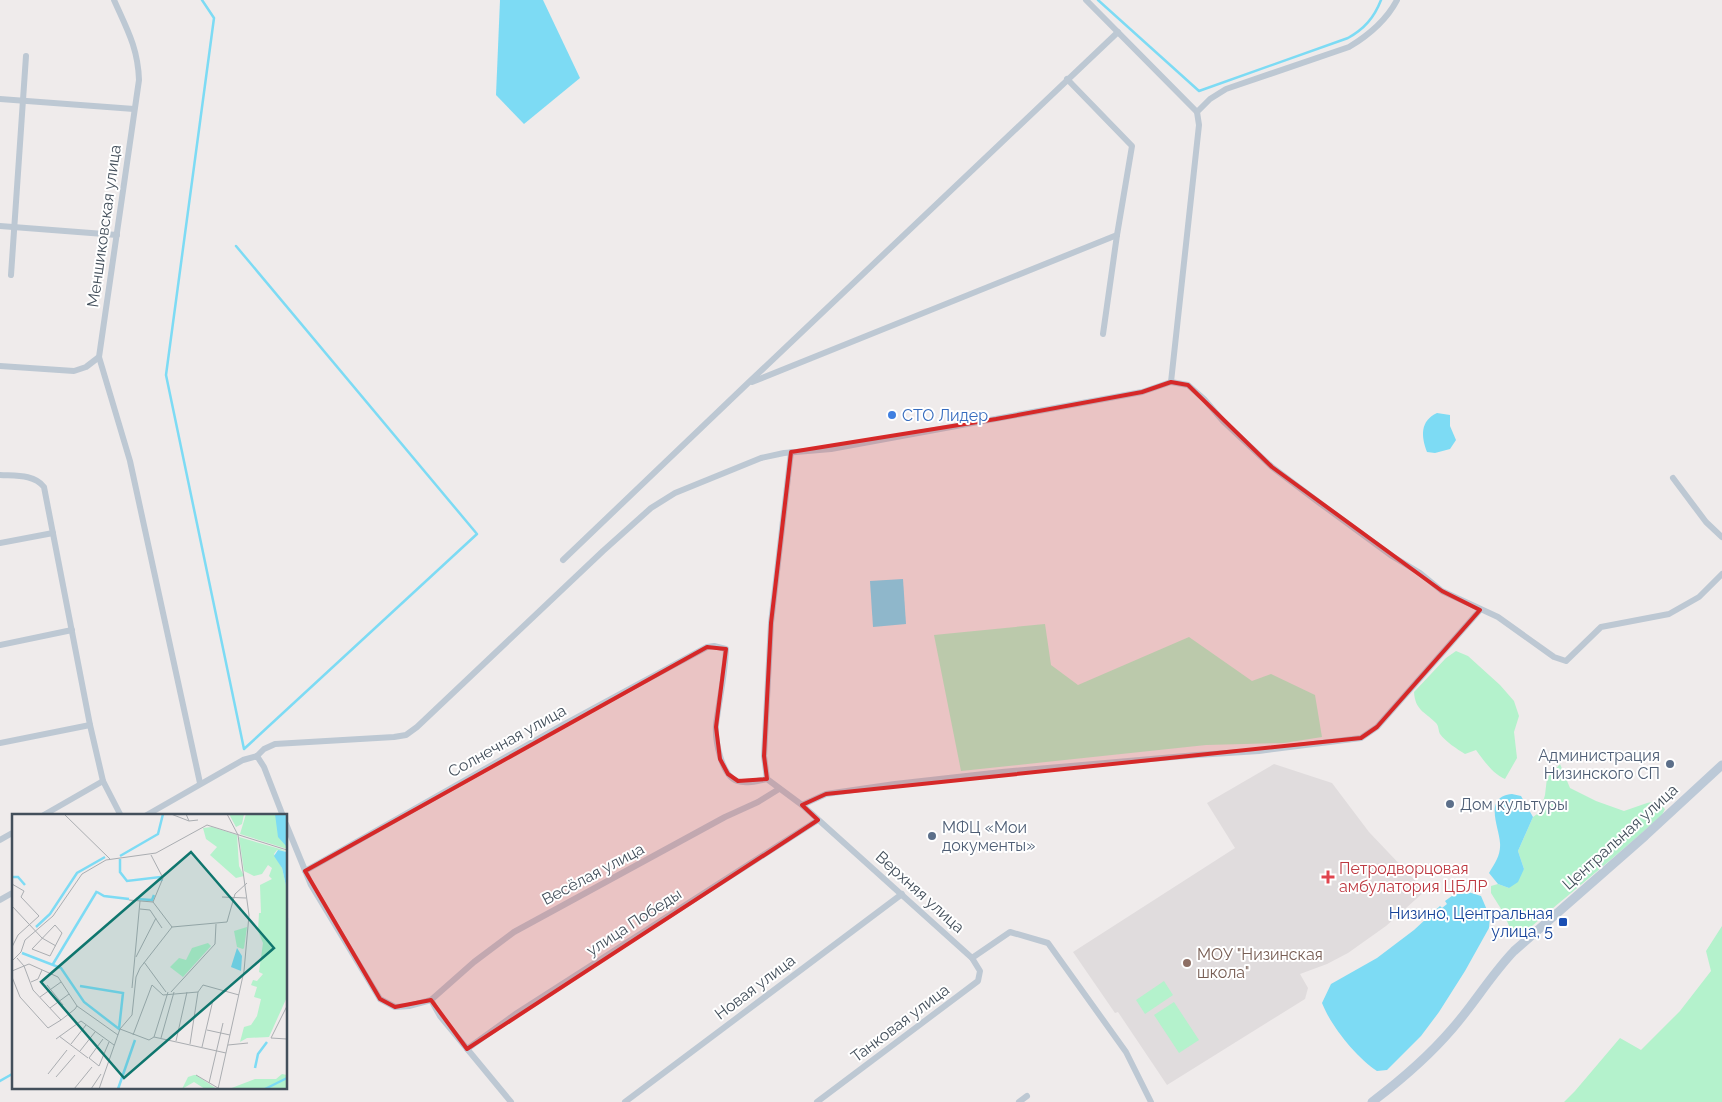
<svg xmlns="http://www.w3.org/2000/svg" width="1722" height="1102" viewBox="0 0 1722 1102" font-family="Raleway,sans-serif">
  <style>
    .education { fill: #e0dcdd }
    .green { fill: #b4f2cc }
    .water { fill: #7ddbf4 }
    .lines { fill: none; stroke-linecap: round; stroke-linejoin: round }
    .stream { stroke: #7ddbf4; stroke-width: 2.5 }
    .street { stroke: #bdc8d3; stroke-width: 6 }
    .secondary { stroke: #bcc9d7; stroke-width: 9 }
    .marked { fill: #d62828; fill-opacity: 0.2; stroke: #d62828; stroke-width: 4; stroke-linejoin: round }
    .shop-dot { fill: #3f7fe0; stroke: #fff; stroke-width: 2 }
    .service-dot { fill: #5c6f8a; stroke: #fff; stroke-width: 2 }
    .health-dot { fill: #e0444e; stroke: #fff; stroke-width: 2 }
    .transit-dot { fill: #1a4fb4; stroke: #fff; stroke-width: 2 }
    .education-dot { fill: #8d6e63; stroke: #fff; stroke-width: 2 }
    .labels { text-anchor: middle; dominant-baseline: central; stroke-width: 4; stroke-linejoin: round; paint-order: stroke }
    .street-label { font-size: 16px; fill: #434f5b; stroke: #fff }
    .shop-label { font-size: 16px; fill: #366cbe; stroke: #fff; text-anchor: start }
    .service-label { font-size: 16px; fill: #4e5e75; stroke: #fff; text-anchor: start }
    .health-label { font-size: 16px; fill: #be3a42; stroke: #fff; text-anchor: start }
    .transit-label { font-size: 16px; fill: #164399; stroke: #fff; text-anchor: end }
    .education-label { font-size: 16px; fill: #785e54; stroke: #fff; text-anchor: start }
    .inset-river { fill: none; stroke: #7ddbf4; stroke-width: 2.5 }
    .inset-road { fill: none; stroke: #aaadb1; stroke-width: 1 }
    .view { fill: #0f766e; fill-opacity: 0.15; stroke: #0f766e; stroke-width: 2.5 }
    .inset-edge { fill: none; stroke: #434f5b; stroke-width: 2.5 }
  </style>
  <rect width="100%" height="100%" fill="#efebeb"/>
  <polygon class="education" points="1274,764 1332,783 1369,832 1425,891 1386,926 1348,953 1327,964 1300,974 1308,988 1305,999 1167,1085 1118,1012 1115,1013 1073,952 1235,848 1207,803"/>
  <g class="green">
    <polygon points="1045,624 1051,665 1078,685 1189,637 1252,681 1271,674 1315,695 1322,737 1284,743 1206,745 961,771 934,635"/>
    <path d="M1456,651L1468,656L1500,685L1514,701L1519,716L1514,732L1517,758L1505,779C1492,773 1485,762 1476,750L1465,754C1457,749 1446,742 1440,734C1438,730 1439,726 1436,723C1425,712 1415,710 1414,692L1446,658Z"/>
    <path d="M1560,764L1570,788L1596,801L1624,811L1647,803L1656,801L1665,809L1662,815C1617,856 1570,893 1525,932H1515L1510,928L1503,912L1491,893V886L1498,884L1509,888L1524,869L1518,851L1533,817L1540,812L1545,795L1547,778Z"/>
    <polygon points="1722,926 1722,1102 1564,1102 1575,1091 1620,1038 1641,1050 1680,1011 1711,971 1706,951"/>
    <polygon points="1164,981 1173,995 1145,1014 1136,1000"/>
    <polygon points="1174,1002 1199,1040 1179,1053 1154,1015"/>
  </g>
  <g class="water">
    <polygon points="500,0 543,0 580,78 524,124 496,95"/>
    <path d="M1437,413L1450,415V426L1456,440L1450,449L1435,453L1427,452C1421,436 1420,421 1437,413Z"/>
    <polygon points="903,579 906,624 873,627 870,581"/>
    <path d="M1512,794L1521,796L1533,817L1518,851L1524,869L1518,882L1509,888L1498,884L1489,873C1495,863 1501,855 1500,843C1499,826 1483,797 1512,794Z"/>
    <path d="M1465,891L1481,896L1490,917L1489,928L1465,971L1439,1012L1421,1036L1387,1070L1377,1071C1356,1057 1331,1026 1322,1003L1331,984L1377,958L1414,930L1440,906L1442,908L1447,904L1445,901L1456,893Z"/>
  </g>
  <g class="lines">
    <g class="stream">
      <polyline points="202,0 214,18 166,375 244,749 477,534 236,246"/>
      <path d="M1098,0L1199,91L1348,38C1364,29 1374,18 1381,0"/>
      <polyline points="286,919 287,919"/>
      <polyline points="0,1081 14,1073"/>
    </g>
    <g class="street">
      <polyline points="1086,0 1197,112"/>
      <polyline points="1067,79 1132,146 1117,235 1103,334"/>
      <polyline points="0,99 134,109"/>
      <polyline points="0,226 117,235"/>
      <polyline points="11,275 26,56"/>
      <polyline points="99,357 130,461 200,783"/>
      <path d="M0,366L74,371L86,367L99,357L139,80C138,48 127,29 114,0"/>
      <polyline points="752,382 1117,235"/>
      <path d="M1171,382L1199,125L1197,112L1210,99L1226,89L1349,47C1369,35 1386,21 1397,0"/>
      <path d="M0,475C15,476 34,474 44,487L90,725L103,781L121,816"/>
      <polyline points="1673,478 1706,522 1722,537"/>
      <polyline points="0,543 53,533"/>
      <polyline points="563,560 747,384 1118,32"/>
      <polyline points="0,645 72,630"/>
      <polyline points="0,743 90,725"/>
      <polyline points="257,756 264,749 275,744 394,737 406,735 417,727 603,551 651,508 675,493 761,458 784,453 831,449 1142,392 1171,382 1188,385 1204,399 1223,421 1272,467 1321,504 1392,556 1420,573 1442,591 1498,617 1554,657 1566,661 1601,627 1669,614 1699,597 1722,574"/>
      <polyline points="767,779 764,756 771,623 791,452"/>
      <polyline points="802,805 826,794 895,784 1002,772 1197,755 1259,751 1361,738 1377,727 1480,610"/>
      <polyline points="42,816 103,781"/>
      <polyline points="145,816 243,760 257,756 264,767 283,816"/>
      <polyline points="286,824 311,885 380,999 395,1007 409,1006 431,1000 440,1016 511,1102"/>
      <polyline points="0,840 14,832"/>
      <path d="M305,871L559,727L707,647L714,646L726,649C725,675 719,700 716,725C715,740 721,775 737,781C746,784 758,781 767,779L802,805L972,958L980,971L978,981L817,1102"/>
      <polyline points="0,900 14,892"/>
      <polyline points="972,958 1010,932 1048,943 1126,1052 1151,1102"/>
      <polyline points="431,1000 474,962 514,932 725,817 758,802 779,789"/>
      <polyline points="467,1049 517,1013 818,820"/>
      <polyline points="625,1102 902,894"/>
      <polyline points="1019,1102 1027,1096"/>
    </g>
    <path class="secondary" d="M1372,1102C1401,1080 1428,1057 1452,1029C1474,1004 1491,975 1514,951L1645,836L1722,765"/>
  </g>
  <path class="marked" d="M1171,382L1188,385L1272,467L1442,591L1480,610L1377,727L1361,738L826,794L802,805L818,820L467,1049L431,1000L395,1007L380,999L305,871L707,647L726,649L716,727L720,759L728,774L738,781L767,779L764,756L771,623L791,452L996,419L1142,392Z"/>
  <circle class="shop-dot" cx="892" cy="415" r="5"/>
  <g class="service-dot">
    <circle cx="1670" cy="764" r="5"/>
    <circle cx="1450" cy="804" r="5"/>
    <circle cx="932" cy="836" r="5"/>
  </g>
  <path class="health-dot" d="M1325.5 869.5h5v5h5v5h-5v5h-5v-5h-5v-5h5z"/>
  <rect class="transit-dot" x="1558" y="917" width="10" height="10" rx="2.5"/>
  <circle class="education-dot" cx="1187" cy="963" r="5"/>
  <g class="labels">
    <g class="street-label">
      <text transform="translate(104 226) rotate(-82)">Меншиковская улица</text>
      <text transform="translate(507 741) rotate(-29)">Солнечная улица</text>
      <text transform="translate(1620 837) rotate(-42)">Центральная улица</text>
      <text transform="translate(593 874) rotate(-28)">Весёлая улица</text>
      <text transform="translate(920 892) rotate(42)">Верхняя улица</text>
      <text transform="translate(634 922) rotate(-33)">улица Победы</text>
      <text transform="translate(755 987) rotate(-37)">Новая улица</text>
      <text transform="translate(900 1023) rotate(-37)">Танковая улица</text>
    </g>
    <g class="shop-label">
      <text x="902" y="415">СТО Лидер</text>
    </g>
    <g class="service-label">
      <text x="1660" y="755" text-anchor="end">Администрация<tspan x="1660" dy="18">Низинского СП</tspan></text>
      <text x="1460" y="804">Дом культуры</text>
      <text x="942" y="827">МФЦ «Мои<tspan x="942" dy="18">документы»</tspan></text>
    </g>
    <g class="health-label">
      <text x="1339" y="868">Петродворцовая<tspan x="1339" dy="18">амбулатория ЦБЛР</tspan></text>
    </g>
    <g class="transit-label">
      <text x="1553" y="913">Низино, Центральная<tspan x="1553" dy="18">улица, 5</tspan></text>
    </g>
    <g class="education-label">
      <text x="1197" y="954">МОУ "Низинская<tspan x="1197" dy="18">школа"</tspan></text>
    </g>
  </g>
  <g transform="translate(12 814)">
    <rect width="275" height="275" fill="#efebeb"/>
    <path d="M217,0H232L230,10L224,13ZM234,0H275V35L228,20ZM200,13L225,21L227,52L232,62L224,64L198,41L205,33L194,25L191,14ZM227,23L275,37L265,36L262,40L270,54L275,76V183L257,223L235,224L228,228L232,213L239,211L245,202L249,185L242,183L245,173L239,171L241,166L245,167L251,160L247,158L251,129L246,117L247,99H261H249L248,71L260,65L257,62L260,54L256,51L250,60L242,62L232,57ZM235,113L232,134L231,135L225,133L222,117ZM196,129L199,132L171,163L158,153L167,144L174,146L180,134ZM270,260L275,261V275H217L243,265H264ZM182,261H184L205,275H193L182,268L170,275L176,263Z" fill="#b4f2cc"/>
    <path d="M263,0H275V33L266,23ZM266,36L275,38V76L270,54L262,42ZM225,134L230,142L229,157L219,153Z" fill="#7ddbf4"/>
    <path class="inset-river" d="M108,42L146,20L151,0M108,45V58L115,67L148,63L150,67M0,63H6L13,71M85,78L92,82L117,85M124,85L140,86L142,81M24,113L38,100L65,59L93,43M10,139L49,154L72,188L107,215L111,179L68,172M41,150L85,77M243,254L246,240L255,228M106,275L123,226M253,275L275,264"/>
    <path class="inset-road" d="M52,0L98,45M159,0L177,7M174,0L177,7L186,6M139,41L151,64L141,88L160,113M0,70L12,77L9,83L27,102L6,121L0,133M210,83L234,84M117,86L141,88M0,92L30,124L44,132M128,95L138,96L150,114M43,111L50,119L38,142L20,135ZM160,113L215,108L223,80L235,69M124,143L144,104M0,147L9,138L13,126L41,102L70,60L94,46L144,39L195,11L275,36M132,148L154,178M0,157L12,152L5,144M0,163L8,183L36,214L49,206L63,195L65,192L46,163L17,150L12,152L21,176L49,206M19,168L26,165L30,156M35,171L51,191M120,174L128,87M159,178L203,130L204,110M186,178L191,171L227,181M28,183L49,168M65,192L106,221M38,194L57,180M108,215L120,201L124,163L128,154L160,113M195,216L218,221M121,221L140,171L151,181L186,178M47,222L76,244M142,223L156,178M149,224L162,178M259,224L275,192M259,224L275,225M44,225L69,207L102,231M91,225L77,244L87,252L97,228M164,227L175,178M59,230L74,211M178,230L186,178M216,231L236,229M190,233L201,186M68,237L83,218M36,260L55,236M184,261L206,274M44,263L63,241M197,269L211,209M62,275L80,253M79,275L89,260M87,275L108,215L137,226L142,223L214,239M206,275L232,157L237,101L226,21L215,0"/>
    <path class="view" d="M179,38L262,134L112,264L29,168Z"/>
    <rect width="275" height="275" class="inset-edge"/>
  </g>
</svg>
